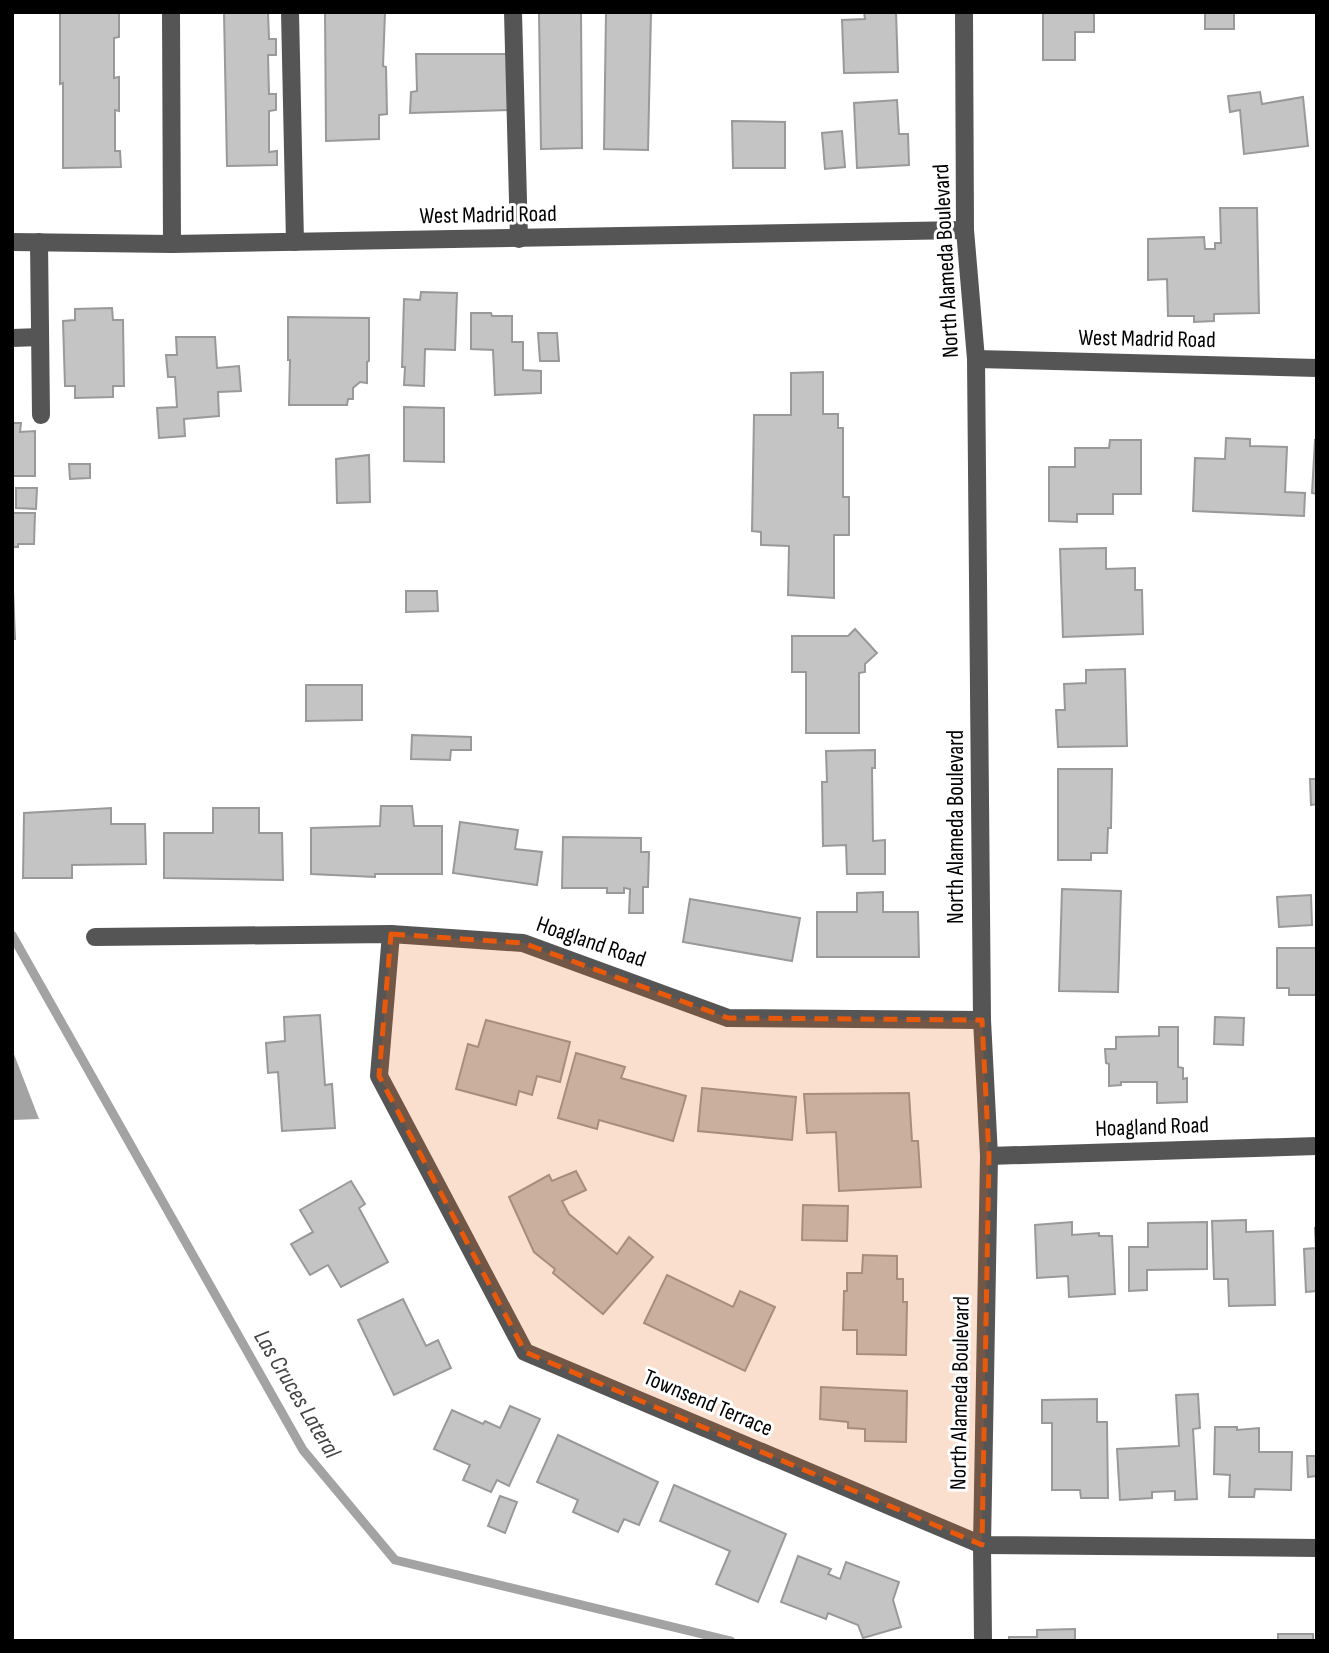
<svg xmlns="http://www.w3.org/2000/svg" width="1329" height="1653" viewBox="0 0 1329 1653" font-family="'Sofia Sans Condensed',sans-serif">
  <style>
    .water { fill: #a3a3a3 }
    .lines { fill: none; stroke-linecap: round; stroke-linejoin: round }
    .stream { stroke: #a3a3a3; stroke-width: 9 }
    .building { fill: #c4c4c4; stroke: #999; stroke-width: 2 }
    .minor { stroke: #555; stroke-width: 18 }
    .marked { fill: #e8590c; fill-opacity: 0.2; stroke: #e8590c; stroke-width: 5; stroke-dasharray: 14 9; stroke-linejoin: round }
    .labels { text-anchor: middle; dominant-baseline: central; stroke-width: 6; stroke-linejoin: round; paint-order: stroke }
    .street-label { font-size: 23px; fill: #000; stroke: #fff }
    .water-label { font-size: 24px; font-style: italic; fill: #444; stroke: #fff }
  </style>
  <rect width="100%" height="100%" fill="#fff"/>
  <polygon class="water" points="12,1049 39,1119 12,1120"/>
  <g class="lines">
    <polyline class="stream" points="12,935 303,1450 395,1560 731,1641"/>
  </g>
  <g class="building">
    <polygon points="60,12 119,12 119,37 114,38 114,78 119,77 119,111 115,110 115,151 120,151 121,167 63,168 63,83 60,84"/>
    <polygon points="224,12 268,12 269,39 276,39 276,55 268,55 269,94 276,94 276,110 269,111 269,152 277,151 277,165 227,166"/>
    <polygon points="325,12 385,12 383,66 386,67 387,114 379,115 379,139 326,141"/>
    <polygon points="539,12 581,12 582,148 541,149"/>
    <polygon points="606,12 651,12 648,150 604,149"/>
    <polygon points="864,12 896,12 898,72 844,73 842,20 865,19"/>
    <polygon points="1043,12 1094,12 1094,32 1075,32 1075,60 1043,60"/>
    <rect x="1205" y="12" width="29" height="17"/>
    <polygon points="416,54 511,54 512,110 410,113 411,92 417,91"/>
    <polygon points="1260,92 1262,104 1303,97 1308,146 1244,154 1240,110 1230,112 1228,96"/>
    <polygon points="897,100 899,134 908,134 909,165 857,168 854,103"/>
    <polygon points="732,121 785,122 785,168 733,168"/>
    <polygon points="842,131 845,167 825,169 822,133"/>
    <polygon points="1220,208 1257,208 1259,313 1214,314 1214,321 1194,322 1194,316 1168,316 1167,279 1148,280 1148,239 1204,237 1205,249 1215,249 1215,243 1221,243"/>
    <polygon points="421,292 457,293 455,350 425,349 424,386 404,385 405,367 402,367 404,299 420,300"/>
    <polygon points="112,308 113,320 123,320 124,386 113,386 113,397 75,398 75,386 65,386 63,321 75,320 75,309"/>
    <polygon points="471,313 491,313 492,316 512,316 512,342 523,342 523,370 541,371 541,393 495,395 493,350 471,349"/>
    <polygon points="288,317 369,318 369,361 367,362 367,383 360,382 353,388 353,399 348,399 347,405 289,405 290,360 288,360"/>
    <polygon points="538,333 557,333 559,361 540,361"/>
    <polygon points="176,337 215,337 217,368 239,366 241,391 218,392 219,416 184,419 185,436 159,438 157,408 177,407 175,377 168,377 166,355 177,355"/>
    <polygon points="823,372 823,414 838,414 838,428 843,428 843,497 849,497 849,535 834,535 834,598 788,595 789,546 761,545 761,532 752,531 754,415 791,415 791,373"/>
    <polygon points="404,407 444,408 444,462 404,461"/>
    <polygon points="12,423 21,423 20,432 35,431 35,476 12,476"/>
    <polygon points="1226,438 1250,439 1250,446 1287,447 1285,492 1305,493 1304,516 1193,511 1195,458 1225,459"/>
    <polygon points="1110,440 1141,440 1141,494 1113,494 1113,514 1077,514 1077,522 1049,521 1049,467 1075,467 1075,448 1109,448"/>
    <polygon points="1315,440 1317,440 1317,494 1312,493"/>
    <polygon points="369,455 370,502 337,503 336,459"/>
    <polygon points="69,464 90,464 90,478 70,479"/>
    <polygon points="16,488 37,488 36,509 16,508"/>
    <polygon points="12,513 35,513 34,544 18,544 18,547 12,547"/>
    <polygon points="1106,548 1106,569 1135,568 1135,590 1142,590 1143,634 1063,637 1060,549"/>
    <polygon points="12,565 15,639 12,639"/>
    <polygon points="406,591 437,591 438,611 406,612"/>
    <polygon points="855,629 877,653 865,664 865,672 859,673 859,733 806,733 806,672 792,672 792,636 848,636"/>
    <polygon points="1125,669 1127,746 1058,747 1056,710 1065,710 1064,684 1086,683 1086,670"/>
    <polygon points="306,685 362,685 362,720 306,721"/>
    <polygon points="412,735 471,737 471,750 451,750 450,760 411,759"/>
    <polygon points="875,750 875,768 872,768 873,841 885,840 885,874 847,874 846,845 823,846 822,782 827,782 826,751"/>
    <polygon points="1058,769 1112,769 1111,828 1108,828 1107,853 1091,853 1091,860 1058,860"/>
    <polygon points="1310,779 1317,779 1317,804 1311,805"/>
    <polygon points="381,806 412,806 414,826 442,826 442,874 375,874 375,877 311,874 311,828 380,826"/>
    <polygon points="111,808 111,824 145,824 146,864 72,865 72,878 23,878 24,813"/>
    <polygon points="213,808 259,808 259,833 282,833 283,880 164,878 164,833 213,833"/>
    <polygon points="460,822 518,830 515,849 542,852 537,885 453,873"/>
    <polygon points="563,837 641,838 641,852 649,852 648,887 643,887 643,913 629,913 630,889 624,888 624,893 607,893 607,888 562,888"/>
    <polygon points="1062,889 1121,891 1118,992 1059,991"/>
    <polygon points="883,892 883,912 918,912 919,957 817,957 817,912 857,912 857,893"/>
    <polygon points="1311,895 1312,925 1279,927 1277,897"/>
    <polygon points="690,899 800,918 792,961 683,942"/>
    <polygon points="1277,948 1317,948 1317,995 1289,995 1289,988 1277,988"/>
    <polygon points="320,1015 325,1085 332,1084 335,1128 282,1131 278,1072 268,1073 266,1043 285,1041 284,1017"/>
    <polygon points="1215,1017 1244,1018 1243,1045 1214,1044"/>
    <polygon points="486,1020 570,1042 560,1082 537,1076 532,1095 519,1091 516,1105 456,1089 468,1044 478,1047"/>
    <polygon points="1159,1027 1178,1027 1178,1067 1183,1068 1183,1079 1187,1078 1187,1102 1157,1103 1157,1082 1121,1082 1121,1085 1109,1086 1109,1064 1106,1063 1105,1049 1116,1049 1116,1037 1159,1036"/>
    <polygon points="576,1053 625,1067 621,1078 686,1096 673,1141 599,1120 597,1129 558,1118"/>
    <polygon points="702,1088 796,1097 792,1140 698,1131"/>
    <polygon points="909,1093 912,1141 918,1141 921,1187 839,1191 836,1132 807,1133 804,1094"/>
    <polygon points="576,1171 586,1190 562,1201 569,1214 617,1254 629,1237 653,1257 603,1314 553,1273 555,1269 534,1252 509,1197 549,1175 552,1181"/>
    <polygon points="351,1181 365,1204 359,1208 388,1262 341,1287 328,1265 310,1275 291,1244 313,1232 300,1210"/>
    <polygon points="803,1205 848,1206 847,1241 802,1240"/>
    <polygon points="1246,1220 1246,1232 1273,1231 1275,1305 1229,1306 1228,1279 1214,1279 1212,1221"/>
    <polygon points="1072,1222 1072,1235 1099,1233 1099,1236 1112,1236 1115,1294 1069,1297 1068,1276 1037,1278 1035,1225"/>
    <polygon points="1207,1222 1207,1269 1147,1270 1147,1290 1129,1291 1129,1247 1148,1247 1148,1223"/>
    <polygon points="1315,1228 1317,1228 1317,1291 1306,1292 1304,1249 1316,1248"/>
    <polygon points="863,1255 897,1256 897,1279 903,1279 903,1302 907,1302 906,1355 857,1354 857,1330 843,1330 844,1291 847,1291 847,1273 862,1273"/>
    <polygon points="667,1275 733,1307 740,1291 775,1307 745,1371 644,1323"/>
    <polygon points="403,1299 426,1346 438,1340 451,1368 394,1395 358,1320"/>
    <polygon points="821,1387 907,1391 906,1442 865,1441 865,1429 848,1428 848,1422 820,1419"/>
    <polygon points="1198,1394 1200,1428 1193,1429 1197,1499 1175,1500 1175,1491 1152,1492 1152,1498 1120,1500 1117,1449 1179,1446 1176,1395"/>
    <polygon points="1097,1399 1097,1422 1107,1422 1108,1498 1081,1498 1080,1490 1052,1490 1052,1423 1042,1423 1042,1400"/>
    <polygon points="510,1406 540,1419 509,1486 497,1480 491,1492 463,1480 470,1465 434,1449 452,1410 483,1424 485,1421 500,1428"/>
    <polygon points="1215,1427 1237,1427 1237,1430 1259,1428 1259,1452 1292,1452 1291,1490 1255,1489 1254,1497 1229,1497 1230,1475 1214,1474"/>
    <polygon points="558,1435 658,1482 639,1525 624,1519 618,1532 573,1512 578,1500 537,1482"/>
    <polygon points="1307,1456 1317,1456 1317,1487 1316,1476 1308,1477"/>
    <polygon points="674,1485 786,1534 758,1602 716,1584 730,1551 660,1521"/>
    <polygon points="500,1496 517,1502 505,1533 488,1526"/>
    <polygon points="798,1556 831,1569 828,1574 840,1579 846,1562 899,1582 893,1600 901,1627 863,1638 858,1625 828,1613 826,1619 781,1602"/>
    <polygon points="1075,1629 1075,1641 1009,1641 1009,1637 1037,1637 1037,1630"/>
    <rect x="1278" y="1634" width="35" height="7"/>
  </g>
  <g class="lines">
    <g class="minor">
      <polyline points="171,12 172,244"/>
      <polyline points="290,12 295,242"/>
      <polyline points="513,12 519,239"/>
      <polyline points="964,12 965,230 976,359 982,1020 989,1156 982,1545 983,1641"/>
      <polyline points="12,242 172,244 965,230"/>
      <polyline points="39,242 41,415"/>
      <polyline points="12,338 40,337"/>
      <polyline points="976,359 1317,368"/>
      <polyline points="391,934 379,1076 525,1352 982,1545 1317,1548"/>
      <polyline points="95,937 391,934 523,943 728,1018 982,1020"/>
      <polyline points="989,1156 1317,1146"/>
    </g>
  </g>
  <path class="marked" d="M391,934L523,943L728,1018L982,1020L989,1156L982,1545L525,1352L379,1076Z"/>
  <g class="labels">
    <g class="street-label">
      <text transform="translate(488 215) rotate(-1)">West Madrid Road</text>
      <text transform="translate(946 261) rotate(-93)">North Alameda Boulevard</text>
      <text transform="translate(1147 339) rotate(1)">West Madrid Road</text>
      <text transform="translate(956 827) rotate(-90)">North Alameda Boulevard</text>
      <text transform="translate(591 942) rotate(19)">Hoagland Road</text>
      <text transform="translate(1152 1127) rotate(-2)">Hoagland Road</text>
      <text transform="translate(960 1393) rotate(-89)">North Alameda Boulevard</text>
      <text transform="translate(708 1403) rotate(23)">Townsend Terrace</text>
    </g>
    <g class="water-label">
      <text transform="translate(297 1394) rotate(59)">Las Cruces Lateral</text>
    </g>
  </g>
  <rect width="1329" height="1653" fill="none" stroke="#000000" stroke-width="28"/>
</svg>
